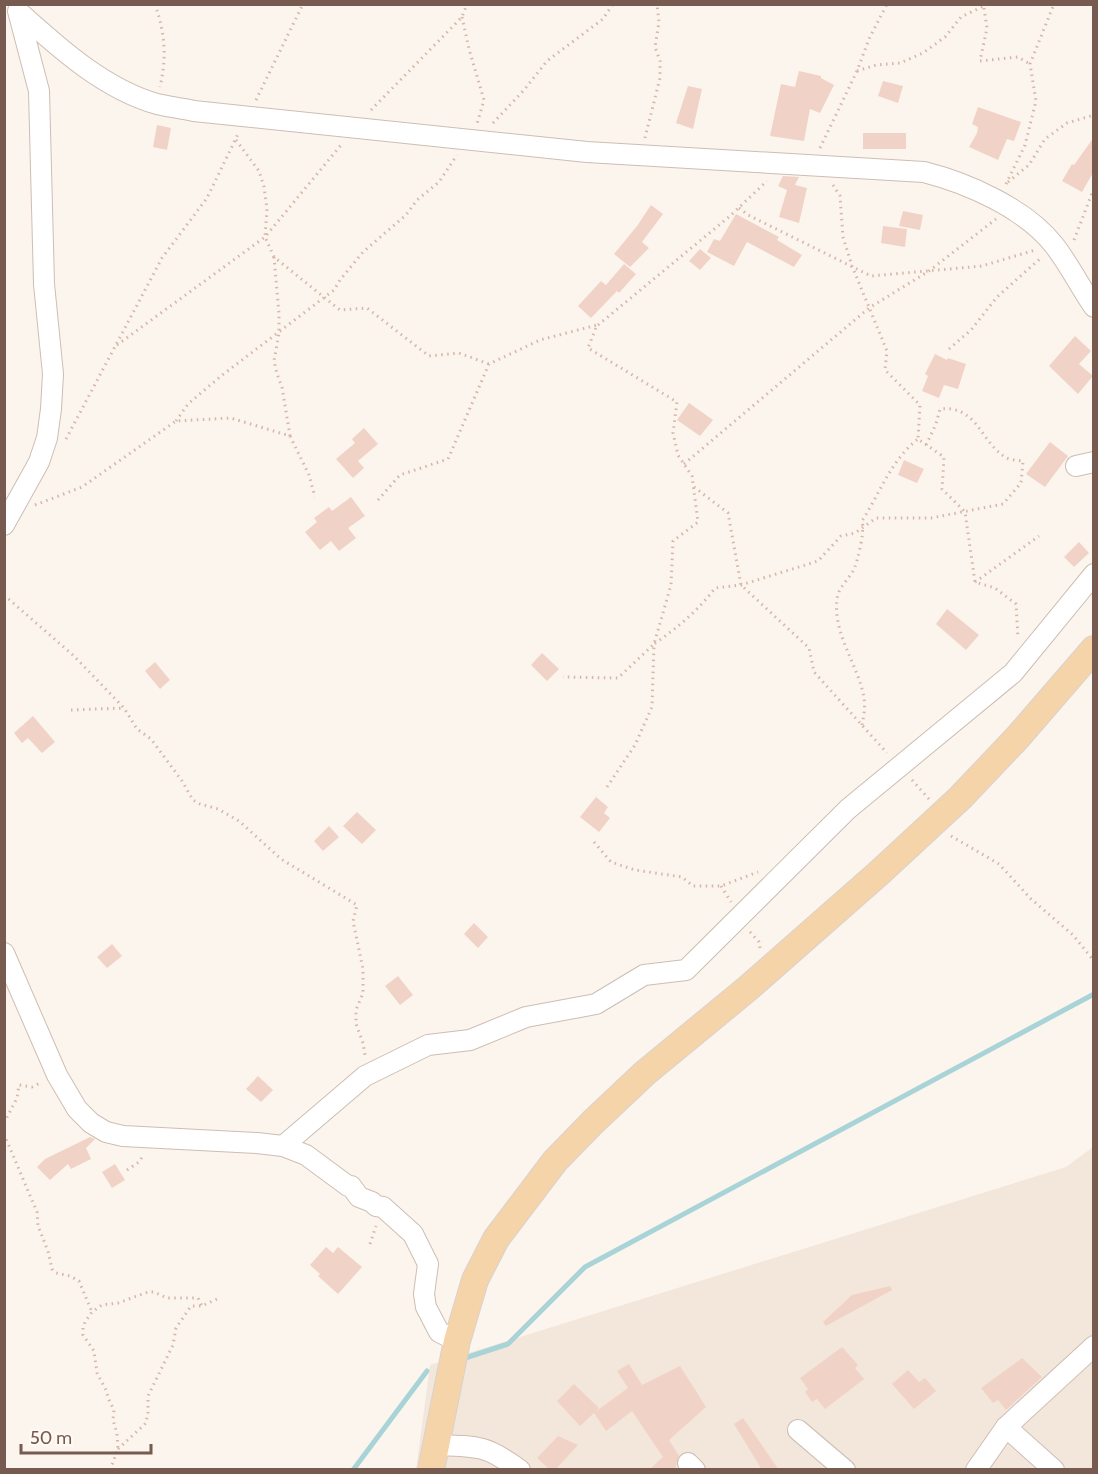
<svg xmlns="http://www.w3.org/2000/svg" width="1098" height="1474" viewBox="0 0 1098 1474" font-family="Cabin,sans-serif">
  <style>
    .residential { fill: #f3e7db }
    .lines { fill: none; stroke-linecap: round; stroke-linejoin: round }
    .stream { stroke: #a8d3d7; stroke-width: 5 }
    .building { fill: #f0d3c6 }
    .minor-casing { stroke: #cebdb2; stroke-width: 22 }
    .major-casing { stroke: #d9d1ce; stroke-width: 28 }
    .path { stroke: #d6b6a8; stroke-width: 3; stroke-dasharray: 1.5 4.5; stroke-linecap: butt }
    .minor { stroke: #fff; stroke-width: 20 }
    .major { stroke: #f6d4aa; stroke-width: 26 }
  </style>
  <rect width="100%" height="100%" fill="#fcf5ed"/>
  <polygon class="residential" points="1093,1147 1093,1469 416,1470 430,1365 1066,1167"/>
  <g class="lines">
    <g class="stream">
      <polyline points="462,1359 508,1344 585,1267 1094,994"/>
      <polyline points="353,1470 427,1371"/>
    </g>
  </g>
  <g class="building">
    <polygon points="799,71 821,76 821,78 834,85 820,113 810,109 804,141 770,136 781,84 795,87"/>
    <polygon points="883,81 903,86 898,103 878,96"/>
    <polygon points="688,86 702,89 693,129 676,123"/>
    <polygon points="978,107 1021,122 1014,141 1007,139 998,160 969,147 977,133 978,127 972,124"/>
    <polygon points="157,125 171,128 167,150 153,147"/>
    <rect x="863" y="133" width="43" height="16"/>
    <polygon points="1094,137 1094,171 1082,192 1062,181 1072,164 1074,165"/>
    <polygon points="783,176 799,177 795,185 807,188 799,223 779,217 787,190 778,186"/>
    <polygon points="651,205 663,214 642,242 649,248 630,267 614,254 637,226"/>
    <polygon points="903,211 923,215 920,230 899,226"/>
    <polygon points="736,214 779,237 777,240 802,255 794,267 747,242 734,266 707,252 714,239 720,241"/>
    <polygon points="883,226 907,229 905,247 881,243"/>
    <polygon points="700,249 711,258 700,270 689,261"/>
    <polygon points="624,264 636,274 619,293 617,291 591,318 578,306 601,281 606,285"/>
    <polygon points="1075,336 1091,351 1079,364 1093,376 1078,394 1049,366"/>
    <polygon points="935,354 947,360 948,358 966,364 958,389 944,385 939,398 922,391 928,376 925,374"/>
    <polygon points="689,403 713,420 700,436 677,420"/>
    <polygon points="364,428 378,444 358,461 364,468 353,478 336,459 355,443 352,439"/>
    <polygon points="1050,442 1068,456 1045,487 1026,474"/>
    <polygon points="904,460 924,469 917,483 898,475"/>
    <polygon points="351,497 365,516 348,528 356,538 339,551 331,541 320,550 305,532 317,522 314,518 329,507 332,511"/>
    <polygon points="1079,542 1089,553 1074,567 1064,557"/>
    <polygon points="947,609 979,635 966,650 936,624"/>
    <polygon points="542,653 559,669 547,681 531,665"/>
    <polygon points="155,662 170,680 160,689 145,671"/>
    <polygon points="33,716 55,742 42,753 28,738 22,743 14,733"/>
    <polygon points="596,797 608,807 604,813 610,818 599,832 580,817"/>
    <polygon points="357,812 376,830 362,844 343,826"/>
    <polygon points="329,826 339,837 323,851 314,841"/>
    <polygon points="474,923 488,937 478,948 464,934"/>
    <polygon points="112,944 122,956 107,968 97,957"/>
    <polygon points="398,976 413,995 400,1005 385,986"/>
    <polygon points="258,1076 273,1090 261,1102 246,1089"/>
    <polygon points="90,1137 95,1139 86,1148 91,1159 71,1169 68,1164 50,1180 37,1167 45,1159"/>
    <polygon points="115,1164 125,1180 112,1188 102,1172"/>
    <polygon points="326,1247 333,1253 338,1247 362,1267 338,1294 318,1276 320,1274 310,1265"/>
    <polygon points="890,1286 892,1290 826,1326 823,1322 852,1295"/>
    <polygon points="842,1347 858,1365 855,1368 864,1379 825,1409 817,1399 812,1402 805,1392 808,1389 800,1378"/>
    <polygon points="1022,1358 1042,1377 1006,1410 998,1400 993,1403 981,1388"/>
    <polygon points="629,1364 642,1385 680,1366 706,1407 669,1440 679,1456 675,1470 649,1470 663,1457 632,1411 606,1431 594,1413 580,1426 557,1401 574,1384 599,1408 595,1412 628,1388 617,1371"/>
    <polygon points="908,1370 919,1382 925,1378 936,1391 914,1409 892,1384"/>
    <polygon points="743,1418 779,1470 762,1470 734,1424"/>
    <polygon points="558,1436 578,1445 555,1470 550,1470 537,1458"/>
  </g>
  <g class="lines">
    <defs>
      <g id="minor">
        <path d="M19,12C59,48 104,89 157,104C169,107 181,108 194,111L587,152L924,172C967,183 1025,208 1054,245C1069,264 1080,287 1094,307"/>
        <polyline points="1076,466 1094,462"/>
        <polyline points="4,525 39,462 47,438 51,409 53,374 44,284 39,91 18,11"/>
        <polyline points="4,953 57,1075 77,1109 91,1123 106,1132 123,1136 257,1143 283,1146 306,1155 348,1186 351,1186 359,1197 372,1202 376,1206 383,1207 413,1234 428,1264 424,1294 426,1307 439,1332 457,1341"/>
        <polyline points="283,1146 365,1076 428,1045 470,1040 526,1017 596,1004 644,975 686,970 848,809 1013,673 1094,574"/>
        <polyline points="1006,1427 1054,1470"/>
        <polyline points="798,1430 845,1470"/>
        <path d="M436,1445C477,1446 486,1445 520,1470"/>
        <polyline points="688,1463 695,1470"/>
        <polyline points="976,1470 1006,1427 1094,1346"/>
      </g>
      <polyline id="major" points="431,1470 457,1341 475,1280 496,1239 555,1161 593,1122 645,1073 747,989 879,873 960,798 1017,738 1094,649"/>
    </defs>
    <use href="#minor" class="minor-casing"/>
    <use href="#major" class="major-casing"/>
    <g class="path">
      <path d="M155,4C165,34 167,56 160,87"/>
      <polyline points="984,8 987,28 980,61 1018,57 1030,64"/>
      <polyline points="462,17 469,49 484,100 477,124"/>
      <polyline points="857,71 876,65 900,63 923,53 945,37 961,17 988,4"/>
      <polyline points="256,100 303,4"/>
      <polyline points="371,110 462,17 467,4"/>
      <polyline points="493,123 524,90 547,61 603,19 613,4"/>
      <polyline points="645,138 660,78 660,61 655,47 659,22 657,4"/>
      <polyline points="236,140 259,171 264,187 267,209 265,237 274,257 340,310 367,308 429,356 459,353 489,364"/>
      <polyline points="820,148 857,71 869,39 887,4"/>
      <polyline points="1008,182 1029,165 1045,139 1067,123 1094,115"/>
      <polyline points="1006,184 1025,145 1036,101 1030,64 1054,4"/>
      <polyline points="833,185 840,196 843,237 852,266 887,351 885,370 920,405 918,439 944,457 942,489 965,512 975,582 995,588 1016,604 1018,638"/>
      <polyline points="739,208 748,215 871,276 982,266 1035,250"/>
      <polyline points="1074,240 1094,188"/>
      <polyline points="274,257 279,314 279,333 274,361 277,374 282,387 290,436"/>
      <polyline points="598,325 730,216 767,181"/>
      <polyline points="117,345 265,237 341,145"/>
      <polyline points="949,349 971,330 997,297 1042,257"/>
      <polyline points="176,421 188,404 221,376 334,290 340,280 363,252 406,215 417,200 439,182 457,155"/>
      <polyline points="66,439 162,258 207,198 239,132"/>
      <polyline points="684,464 869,308 929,271 996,219"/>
      <polyline points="694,487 728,513 741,585 809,648 814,672 887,753"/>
      <polyline points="378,500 400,475 448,459 489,364 540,340 597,325 588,348 677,402 673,433 678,455 692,476 698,522 673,541 671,585 654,644 618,678 563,677"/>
      <polyline points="35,505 82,487 176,421 231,418 290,436 309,475 315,497"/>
      <polyline points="975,582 1039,536"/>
      <polyline points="4,595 74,656 124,708 137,729 151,739 182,781 193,800 200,804 218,809 239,821 281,859 357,905 353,921 363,969 363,993 356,1010 356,1024 363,1043 365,1055"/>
      <polyline points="71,710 124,708"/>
      <path d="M862,725C864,715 866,704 863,693C856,662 833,633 837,599C838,588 848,580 853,571C858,562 865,530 862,521C880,493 891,460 918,439"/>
      <polyline points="912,780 929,799"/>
      <path d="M607,787L635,745L652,707L654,644C677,628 698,611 715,588L741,585L818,561L841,536L855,533L876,518H931L1003,504L1021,483L1023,461C1017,460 1009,460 1005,457C980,441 977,405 940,409L936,424L926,445"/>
      <polyline points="951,836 999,864 1031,899 1073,935 1094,961"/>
      <polyline points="594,842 611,862 635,870 682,877 693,886 721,886 758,872"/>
      <polyline points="721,886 731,902"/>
      <polyline points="750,932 759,942 760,948"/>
      <polyline points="4,1123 17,1098 19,1085 32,1087 42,1082"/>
      <polyline points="4,1134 37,1212 38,1226 48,1251 52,1269 56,1273 70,1276 79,1281 92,1312"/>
      <polyline points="127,1170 139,1162 144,1154"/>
      <polyline points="370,1244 376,1226"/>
      <polyline points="118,1449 146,1423 148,1412 148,1396 173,1345 176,1328 191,1306 202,1306 217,1299"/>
      <polyline points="110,1470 118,1449 117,1434 113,1420 114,1410 109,1400 106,1390 97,1373 94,1351 83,1335 83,1328 85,1322 92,1312 102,1305 118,1303 148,1292 154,1292 167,1298 198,1298 202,1306"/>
    </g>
    <use href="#minor" class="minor"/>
    <use href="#major" class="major"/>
  </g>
  <rect width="1098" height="1474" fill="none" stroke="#775b50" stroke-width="12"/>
  <path d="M21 1444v9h130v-9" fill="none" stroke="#775b50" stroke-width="3"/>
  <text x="30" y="1444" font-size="18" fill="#775b50" stroke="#fef9f3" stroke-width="4.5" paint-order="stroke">50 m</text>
</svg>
